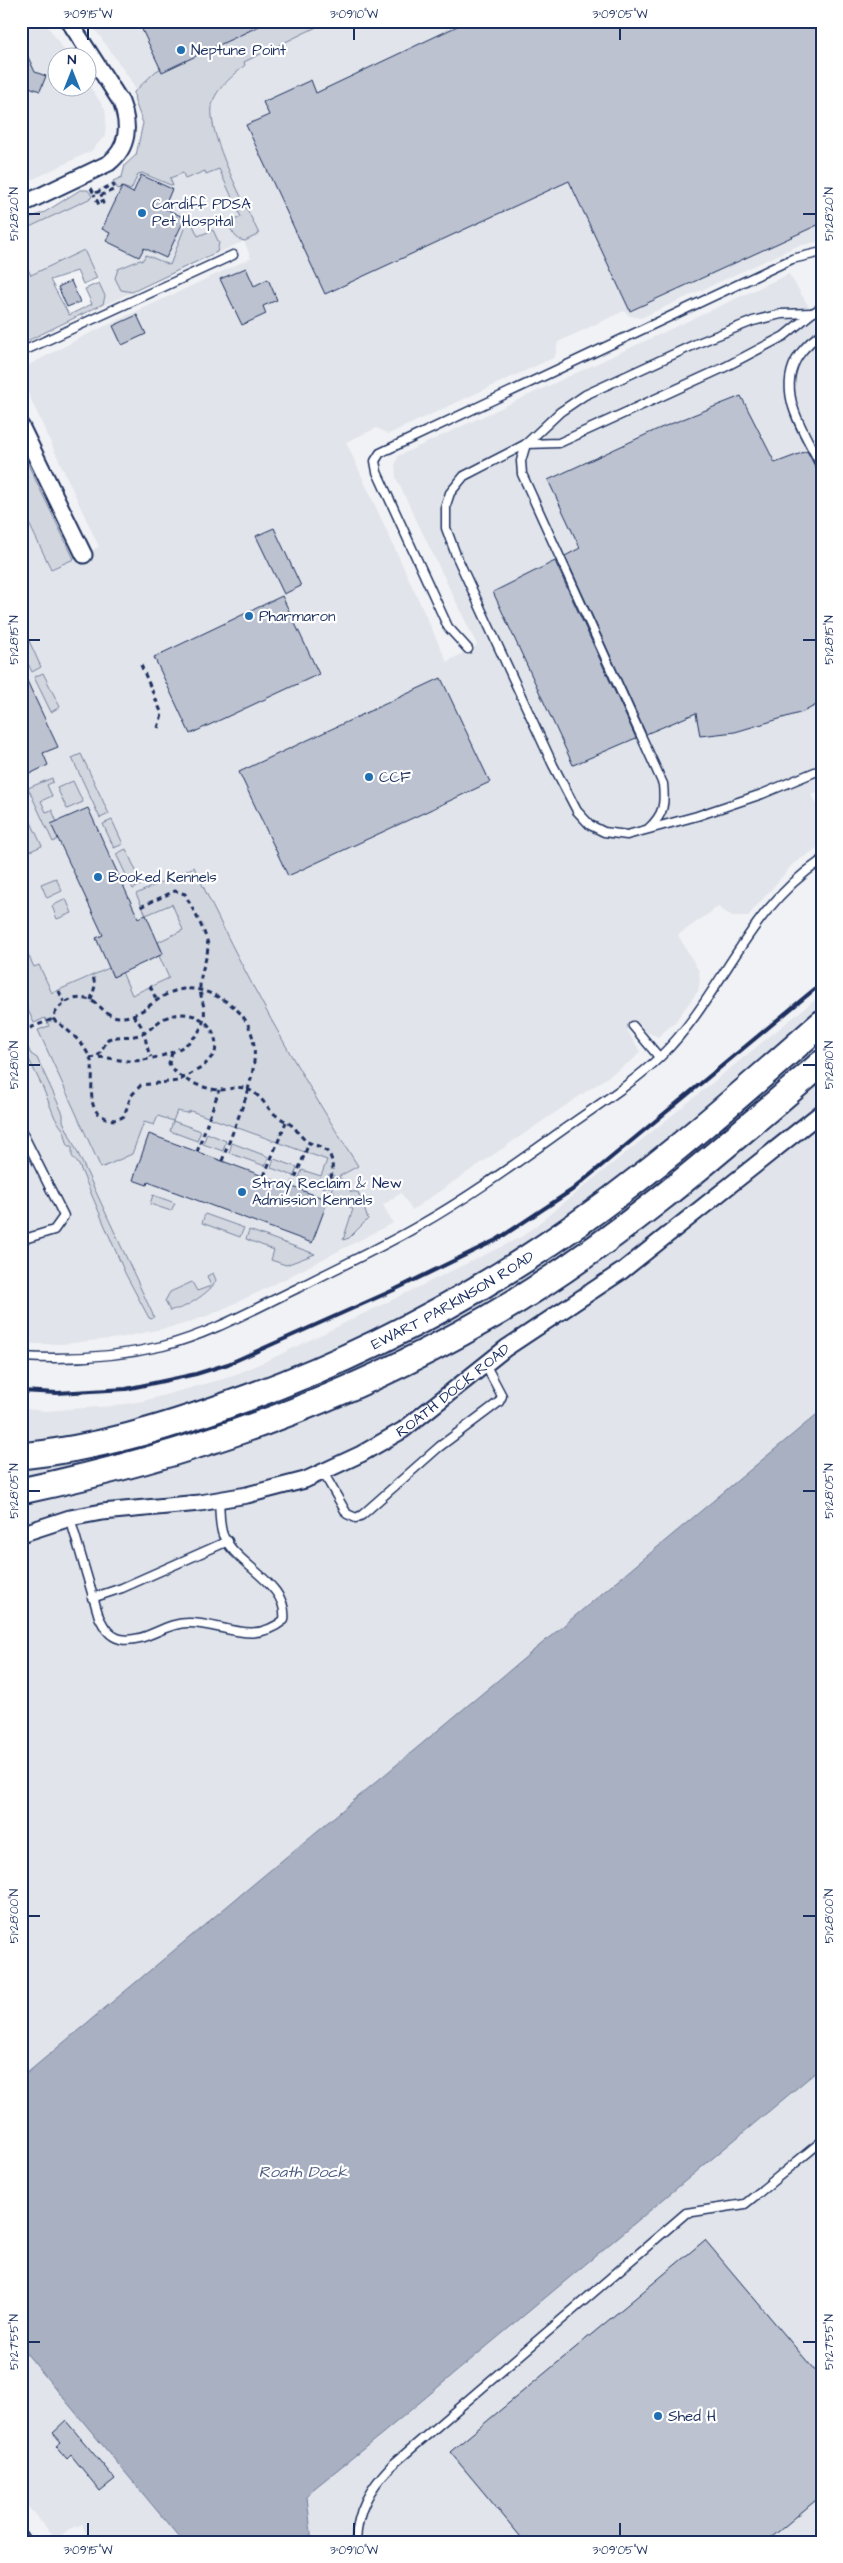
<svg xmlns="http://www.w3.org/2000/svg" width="843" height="2563" viewBox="0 0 843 2563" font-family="'Architects Daughter',sans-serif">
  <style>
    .built { fill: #e1e4ea }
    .green { fill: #d2d6df; stroke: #76829e }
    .water { fill: #a8b0c2; stroke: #707c9a }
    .building { fill: #bcc2d0; stroke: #1b2f5e }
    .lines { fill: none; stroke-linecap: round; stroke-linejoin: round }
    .service-casing { stroke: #1b2f5e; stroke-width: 11 }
    .minor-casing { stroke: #1b2f5e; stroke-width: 19 }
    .primary-casing { stroke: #1b2f5e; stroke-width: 29 }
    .path { stroke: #1b2f5e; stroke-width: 3; stroke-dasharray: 5 4; stroke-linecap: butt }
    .service { stroke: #fff; stroke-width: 8 }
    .minor { stroke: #fff; stroke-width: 15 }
    .primary { stroke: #fff; stroke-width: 25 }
    .rail { stroke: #1b2f5e; stroke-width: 4 }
    .ticks { fill: none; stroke: #1b2f5e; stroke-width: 2 }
    .poi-dot { fill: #1f6fb2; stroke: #fff; stroke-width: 2 }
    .labels { text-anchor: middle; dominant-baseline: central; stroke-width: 4.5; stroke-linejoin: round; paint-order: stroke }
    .poi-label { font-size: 15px; fill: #1b2f5e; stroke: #fff; text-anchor: start }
    .street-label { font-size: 15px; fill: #1b2f5e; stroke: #fff }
    .water-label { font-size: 16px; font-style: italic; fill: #4c5c81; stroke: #fff }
    .neatline { fill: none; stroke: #1b2f5e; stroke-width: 2 }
    .ticks-label { font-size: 12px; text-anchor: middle; fill: #1b2f5e }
  </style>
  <rect width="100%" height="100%" fill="#f1f2f5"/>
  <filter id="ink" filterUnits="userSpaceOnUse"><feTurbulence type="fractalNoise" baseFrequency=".02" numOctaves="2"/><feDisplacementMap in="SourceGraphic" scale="10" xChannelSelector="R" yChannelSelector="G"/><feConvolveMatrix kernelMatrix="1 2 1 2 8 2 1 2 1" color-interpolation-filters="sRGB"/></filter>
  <g filter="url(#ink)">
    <g class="built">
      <polygon points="21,21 44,21 69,57 58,58 58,88 88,88 88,84 105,109 106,117 105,136 91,151 21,185"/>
      <polygon points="89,21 822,21 822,241 797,246 641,318 630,316 624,311 558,342 555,357 395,431 388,434 377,428 346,442 447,662 477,645 396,478 395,465 398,456 789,274 822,328 822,790 811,795 822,812 822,845 793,864 748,916 732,916 718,907 678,935 699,971 700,981 698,991 675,1022 658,1037 646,1032 639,1023 627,1030 640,1051 634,1059 412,1210 401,1193 383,1205 393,1223 261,1291 212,1314 181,1325 119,1338 62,1344 36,1344 21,1343 21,507 51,569 99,547 21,378 21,369 86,335 251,258 244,241 100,307 105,296 86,256 21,282 21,225 133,173 215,138 140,98 130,79"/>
      <polygon points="822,994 822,2542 90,2542 82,2524 68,2530 58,2538 52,2534 21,2499 21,1408 44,1411 112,1406 143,1401 230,1377 275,1357 523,1236"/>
    </g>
    <g class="green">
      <path d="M261,21H329L244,62L245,65C234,76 214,89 212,106C208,138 245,203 259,234L245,241C235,240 232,231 228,223L241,217L219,169L206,174L205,171L185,179L183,173L170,178L173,186L142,173L138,174L131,190L123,187L118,189L113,181L122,177L125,165L136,155L143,123L135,102L134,92L156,71Z"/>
      <polygon points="80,190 88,190 92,196 91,198 21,231 21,222 24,220 45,212"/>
      <polygon points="187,221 192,223 198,236 213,230 219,243 217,252 132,292 121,290 115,278 118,269 140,260 142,261 146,255 170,265"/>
      <polygon points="84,250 97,278 83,284 77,271 50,280 69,315 92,304 85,289 99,283 105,296 103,304 21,344 21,265 25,264 31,275"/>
      <polygon points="21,450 74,559 51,569 21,507"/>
      <polygon points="25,632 41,667 32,672 21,649 21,634"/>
      <polygon points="43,673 60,707 51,712 34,677"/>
      <polygon points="81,754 109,814 100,818 72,758"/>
      <polygon points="52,778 53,782 47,785 52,796 41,801 46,812 52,810 57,822 58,839 53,842 28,788"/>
      <polygon points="73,781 83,802 67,809 57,788"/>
      <polygon points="30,820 42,846 21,855 21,824"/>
      <polygon points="112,820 123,844 114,848 103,824"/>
      <polygon points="126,849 142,884 133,889 116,854"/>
      <path d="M194,867C241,969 298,1072 358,1166L338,1177L342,1179L351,1192H358L368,1219L349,1238L343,1240L353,1209C344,1205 342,1197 333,1194L334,1191H331L335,1176L328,1175L325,1188L299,1178L302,1170L321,1176L327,1160L191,1111L186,1113L177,1111L173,1121L201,1131L197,1141L170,1131L173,1121L158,1116L154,1125L144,1122L132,1154L101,1168L38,1030L49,1026L45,1018L34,1023L21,995V939L34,967L39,965L52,993L109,968L113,977L122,972L132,995L169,978L159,956L163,953L158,942L183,930L172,904L146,915L136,894Z"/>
      <polygon points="56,878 62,891 47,898 41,884"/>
      <polygon points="66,899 72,913 57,919 52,906"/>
      <polygon points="21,1033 31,1054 37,1058 63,1114 63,1121 154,1317 152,1319 149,1318 125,1273 79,1165 72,1156 72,1146 68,1146 64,1131 55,1118 43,1088 21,1043"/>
      <polygon points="207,1133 226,1141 223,1151 203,1144"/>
      <polygon points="232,1143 269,1157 265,1166 229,1153"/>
      <polygon points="274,1159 297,1167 294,1176 271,1168"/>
      <polygon points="153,1195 175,1203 171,1211 150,1204"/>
      <polygon points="205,1214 244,1228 240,1237 202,1223"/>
      <polygon points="249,1230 315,1254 286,1265 271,1260 274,1250 246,1239"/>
      <path d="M213,1273L216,1280C214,1289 190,1305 181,1308C176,1310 175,1308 170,1311L165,1301L170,1292L192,1282L197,1291L211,1286L207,1276Z"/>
    </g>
    <polygon class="water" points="822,1410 822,2067 383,2433 311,2491 307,2497 312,2542 183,2542 21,2347 21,2078"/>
    <g class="building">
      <polygon points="138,21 270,21 162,72"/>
      <polygon points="468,21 822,21 822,223 630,311 569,181 325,294 246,125 269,115 263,102 311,80 316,93"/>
      <polygon points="21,42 35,72 46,76 40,91 29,87 21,91"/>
      <polygon points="141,175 172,189 164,208 185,218 166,258 144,248 139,257 106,241 110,233 102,229 122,187 133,193"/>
      <polygon points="246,268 254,286 268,279 277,300 263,306 266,314 242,325 220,279"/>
      <polygon points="71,281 80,302 67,307 58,287"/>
      <polygon points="137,315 146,334 122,345 113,326"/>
      <polygon points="741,396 775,463 807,451 817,470 822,473 822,702 803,712 735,732 700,736 696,713 646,734 565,556 580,548 548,480 658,429"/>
      <polygon points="274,528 301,586 284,594 256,536"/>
      <polygon points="555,561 636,738 573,765 493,592"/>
      <polygon points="282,596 319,674 190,734 154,657"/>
      <polygon points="21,668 58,747 43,753 48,765 21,778"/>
      <polygon points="441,678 490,782 288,876 239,772"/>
      <polygon points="88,808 138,918 146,915 163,954 113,977 96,938 103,935 51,824"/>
      <polygon points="149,1134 328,1200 312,1243 148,1182 147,1185 133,1180"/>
      <polygon points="705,2240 822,2379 822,2495 766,2542 525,2542 450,2452"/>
      <polygon points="66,2421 115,2479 100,2491 71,2455 67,2459 56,2446 61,2442 53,2433"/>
    </g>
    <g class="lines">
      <defs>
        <g id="service">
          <polyline points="812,313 781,314 753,321 698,343 585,395 560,412 526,444 464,476 450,493 446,505 446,528 456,555 553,765 577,811 590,825 604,832 627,835 697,816 762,794 822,769"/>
          <path d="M822,334C812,339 805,347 799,355C774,392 805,433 822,467"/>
          <polyline points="21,352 233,255"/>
          <path d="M526,444L521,461L522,474L663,784C665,804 664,814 649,828"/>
          <polyline points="526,444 559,443 725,367 784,336 812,313 822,308"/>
          <polyline points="468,649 448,627 377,472 375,461 380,453 792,259 822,252"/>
          <polyline points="633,1026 659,1057"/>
          <polyline points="21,1130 64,1216 54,1230 21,1240"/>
          <path d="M21,1357C69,1360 116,1357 163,1346C210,1334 254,1309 298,1288C338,1267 381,1248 420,1225C471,1196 519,1161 567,1127C598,1105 633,1083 661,1056C723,995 744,912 822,860"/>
          <polyline points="323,1472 347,1514 356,1518 362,1515 439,1447 499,1402 502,1396 485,1364"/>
          <path d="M70,1518L99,1617C104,1627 109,1636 120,1639C144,1644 164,1623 187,1623C222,1622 251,1647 284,1620C289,1583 236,1566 223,1535C219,1525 220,1511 219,1500"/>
          <polyline points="92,1598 122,1588 228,1541"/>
          <path d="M356,2542C357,2510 370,2488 391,2466L686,2213L745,2204L822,2141"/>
        </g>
        <g id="minor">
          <path d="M21,205L109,163C129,147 130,125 121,102L69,21"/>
          <polyline points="21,426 84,555"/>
          <path id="s1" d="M21,1534L70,1518L102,1512L200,1503L247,1495L305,1480L361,1454L403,1430L506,1348L622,1271L822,1112"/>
          <polyline points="21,2540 22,2542"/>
        </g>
        <g id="primary">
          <path id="s2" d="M21,1456C94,1449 164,1428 233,1403C335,1367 432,1319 524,1260C631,1192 727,1107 822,1023"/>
          <path d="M21,1491C187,1456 341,1403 488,1318C609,1248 716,1155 822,1063"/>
        </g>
      </defs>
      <use href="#service" class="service-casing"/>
      <use href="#minor" class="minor-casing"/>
      <use href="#primary" class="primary-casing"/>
      <g class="path">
        <polyline points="91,188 94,194 113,184 115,189 100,196 103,203 99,205 94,194"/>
        <polyline points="141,665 162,714 158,728"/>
        <polyline points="150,986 157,1001"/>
        <polyline points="59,991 64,1002"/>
        <polyline points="91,1000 95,986 93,975"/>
        <path d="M133,1015C150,1034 142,1039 151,1057"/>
        <polyline points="30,1028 53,1019"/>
        <path d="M172,1052L169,1063C174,1078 205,1090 221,1090C229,1090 238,1085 247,1089C258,1093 264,1103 272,1112C278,1118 287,1121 294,1127C297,1131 300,1135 304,1139C312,1147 326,1144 331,1158C335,1170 329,1187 324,1198"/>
        <path d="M98,1056L108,1039C119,1035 128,1038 139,1035C148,1033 156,1022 165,1018C191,1006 221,1023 215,1053L203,1067L178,1081L141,1085L131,1096L124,1116C118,1120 112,1121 106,1118C81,1109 98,1077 90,1058C83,1042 67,1029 53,1019C57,1003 76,993 92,1001C103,1007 106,1017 121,1017C144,1017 157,994 179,990C191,987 204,990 216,996C256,1014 261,1050 248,1089"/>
        <path d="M90,1058C104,1055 117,1061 132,1061C158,1060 200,1048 204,1017C206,1007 200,998 200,987C200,972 207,960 208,947C208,935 191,906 185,894L175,891L138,908"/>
        <polyline points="197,1152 219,1090"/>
        <polyline points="222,1161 249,1089"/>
        <polyline points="264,1176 286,1122"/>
        <polyline points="292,1186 309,1143"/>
      </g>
      <use href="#service" class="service"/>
      <use href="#minor" class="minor"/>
      <use href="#primary" class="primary"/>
      <polyline class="rail" points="21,1391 57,1393 126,1389 196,1374 228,1364 396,1289 498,1239 572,1190 822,983"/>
    </g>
  </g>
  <path class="ticks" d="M88,28V40M354,28V40M620,28V40M28,214H40M803,214H816M28,640H40M803,640H816M28,1065H40M803,1065H816M28,1491H40M803,1491H816M28,1916H40M803,1916H816M28,2342H40M803,2342H816M88,2523V2536M354,2523V2536M620,2523V2536"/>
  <g class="poi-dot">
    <circle cx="181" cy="50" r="5"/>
    <circle cx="142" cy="213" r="5"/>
    <circle cx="249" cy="616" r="5"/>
    <circle cx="369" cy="777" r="5"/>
    <circle cx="98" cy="877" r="5"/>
    <circle cx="242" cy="1192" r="5"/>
    <circle cx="658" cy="2416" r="5"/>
  </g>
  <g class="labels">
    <g class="poi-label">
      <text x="191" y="50">Neptune Point</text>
      <text x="152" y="204">Cardiff PDSA<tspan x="152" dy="17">Pet Hospital</tspan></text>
      <text x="259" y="616">Pharmaron</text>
      <text x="379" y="777">CCF</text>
      <text x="108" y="877">Booked Kennels</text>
      <text x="252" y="1183">Stray Reclaim &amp; New<tspan x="252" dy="17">Admission Kennels</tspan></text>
      <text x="668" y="2416">Shed H</text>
    </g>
    <g class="street-label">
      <text stroke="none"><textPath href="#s2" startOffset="462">EWART PARKINSON ROAD</textPath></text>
      <text stroke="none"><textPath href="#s1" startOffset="464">ROATH DOCK ROAD</textPath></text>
    </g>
    <g class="water-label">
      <text x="303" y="2172">Roath Dock</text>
    </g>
  </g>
  <rect width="843" height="2563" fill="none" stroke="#fff" stroke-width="55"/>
  <g transform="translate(72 72)"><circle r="24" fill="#ffffff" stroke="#a4acbf"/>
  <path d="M0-4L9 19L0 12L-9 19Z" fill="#1f6fb2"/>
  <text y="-8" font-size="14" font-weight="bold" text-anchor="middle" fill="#1b2f5e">N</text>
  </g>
  <rect x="28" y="28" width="788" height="2508" class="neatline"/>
  <g class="ticks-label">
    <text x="88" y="18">3°09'15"W</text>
    <text x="354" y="18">3°09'10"W</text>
    <text x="620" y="18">3°09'05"W</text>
    <text transform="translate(14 214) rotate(-90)" y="4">51°28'20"N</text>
    <text transform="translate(829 214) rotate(-90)" y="4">51°28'20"N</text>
    <text transform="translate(14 640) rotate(-90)" y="4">51°28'15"N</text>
    <text transform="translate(829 640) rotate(-90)" y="4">51°28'15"N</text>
    <text transform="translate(14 1065) rotate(-90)" y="4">51°28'10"N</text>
    <text transform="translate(829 1065) rotate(-90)" y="4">51°28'10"N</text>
    <text transform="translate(14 1491) rotate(-90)" y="4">51°28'05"N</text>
    <text transform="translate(829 1491) rotate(-90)" y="4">51°28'05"N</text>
    <text transform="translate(14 1916) rotate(-90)" y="4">51°28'00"N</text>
    <text transform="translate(829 1916) rotate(-90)" y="4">51°28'00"N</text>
    <text transform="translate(14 2342) rotate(-90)" y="4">51°27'55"N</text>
    <text transform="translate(829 2342) rotate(-90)" y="4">51°27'55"N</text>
    <text x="88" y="2554">3°09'15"W</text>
    <text x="354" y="2554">3°09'10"W</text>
    <text x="620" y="2554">3°09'05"W</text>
  </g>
</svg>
